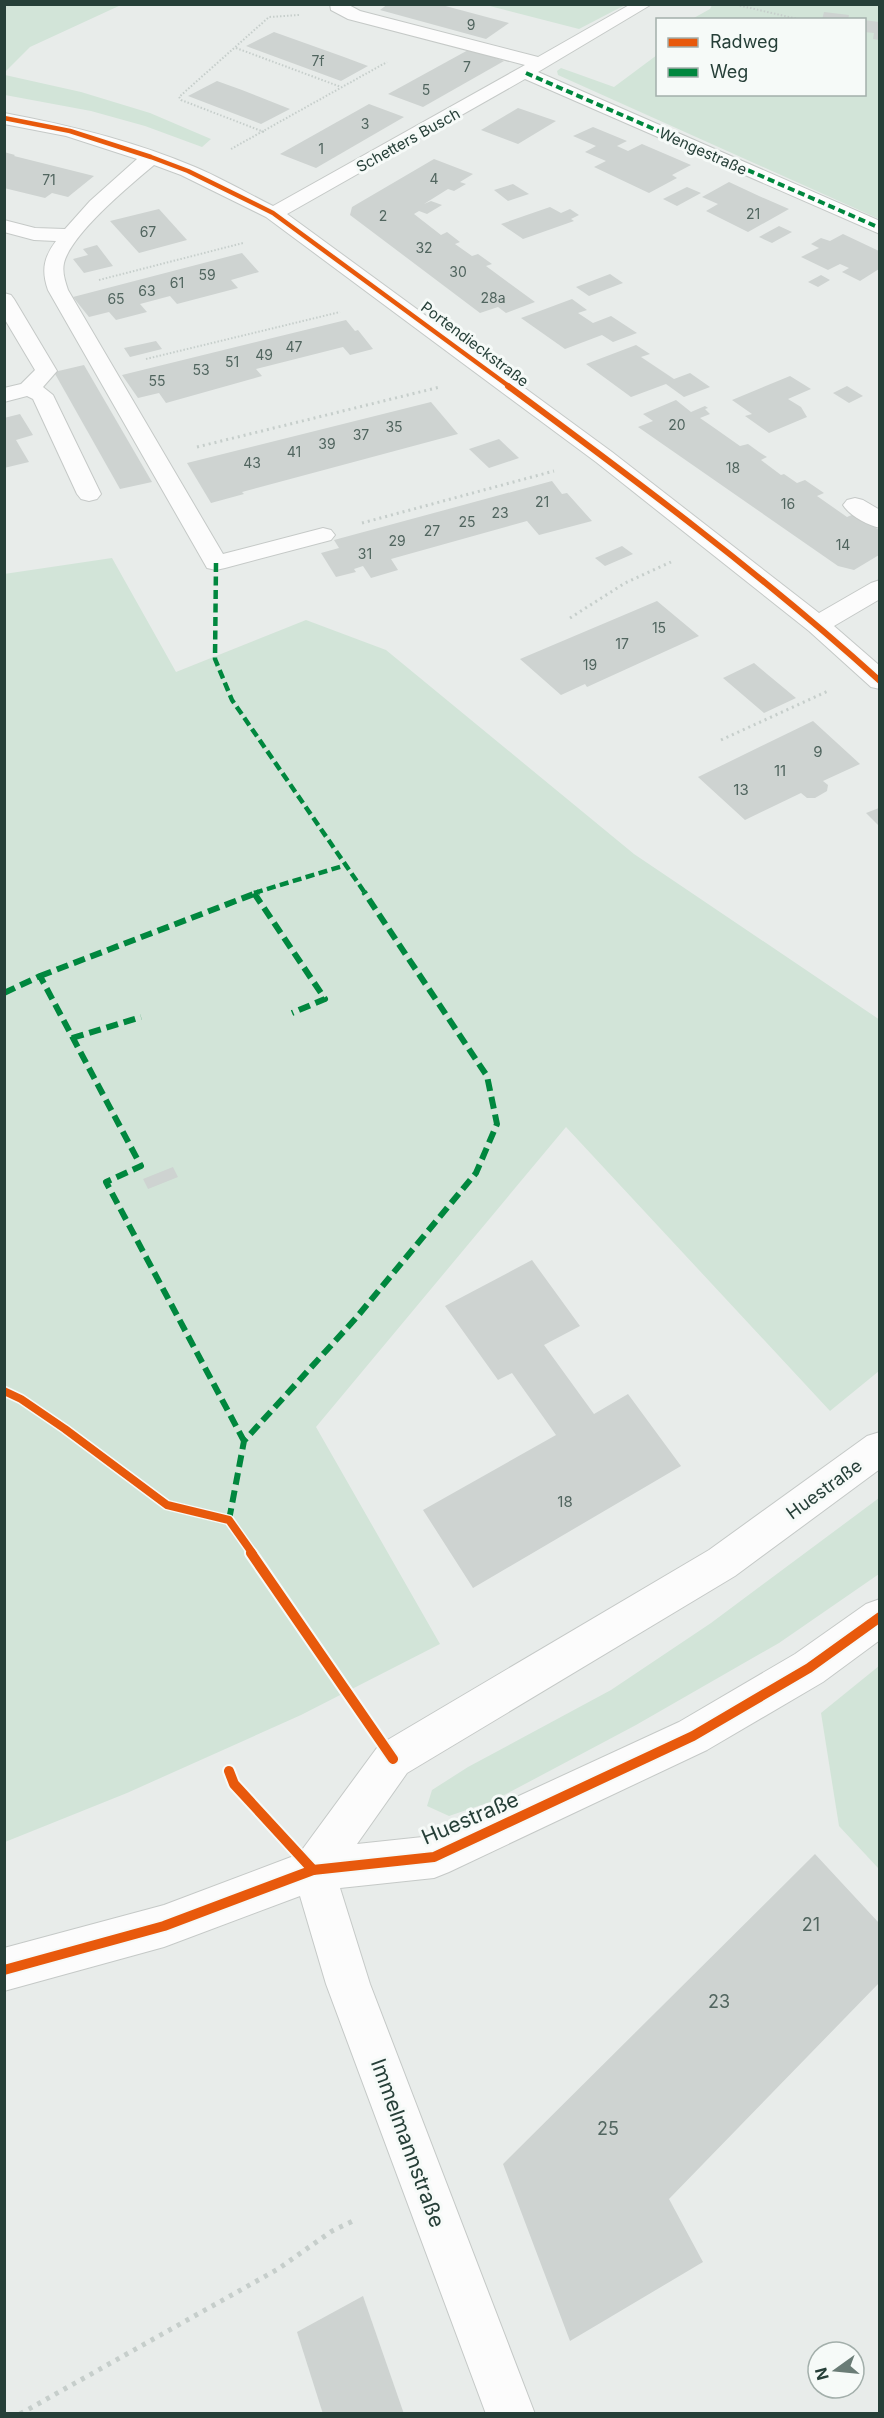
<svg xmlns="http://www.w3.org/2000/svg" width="884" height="2418" viewBox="0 0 884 2418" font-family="Inter,sans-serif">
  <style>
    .green { fill: #d2e4d8 }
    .building { fill: #ced3d1 }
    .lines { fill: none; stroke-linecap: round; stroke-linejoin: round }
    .minor-casing { stroke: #c5c9c7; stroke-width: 2 }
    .path-far2 { stroke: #c6cecb; stroke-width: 2; stroke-dasharray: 1.5 2; stroke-linecap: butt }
    .path-far1 { stroke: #c6cecb; stroke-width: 3; stroke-dasharray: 2 4; stroke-linecap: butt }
    .path { stroke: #c6cecb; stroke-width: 5; stroke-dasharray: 4 6; stroke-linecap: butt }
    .minor { fill: #fcfcfc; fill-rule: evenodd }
    .quiet-far2 { stroke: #00873e; stroke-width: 4; stroke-dasharray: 7 4; stroke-linecap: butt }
    .quiet-far1 { stroke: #00873e; stroke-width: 4.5; stroke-dasharray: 9 4.5; stroke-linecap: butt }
    .quiet { stroke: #00873e; stroke-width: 6; stroke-dasharray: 12 6; stroke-linecap: butt }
    .cycleway-far3-casing { stroke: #f6faf8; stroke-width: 7 }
    .cycleway-far2-casing { stroke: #f6faf8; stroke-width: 9 }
    .cycleway-far1-casing { stroke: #f6faf8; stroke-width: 11 }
    .cycleway-casing { stroke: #f6faf8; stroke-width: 14 }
    .cycleway-far3 { stroke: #e8590c; stroke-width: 4.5 }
    .cycleway-far2 { stroke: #e8590c; stroke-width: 6 }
    .cycleway-far1 { stroke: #e8590c; stroke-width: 8 }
    .cycleway { stroke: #e8590c; stroke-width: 10 }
    .labels { text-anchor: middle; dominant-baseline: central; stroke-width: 6; stroke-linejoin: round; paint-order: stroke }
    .far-number-label { font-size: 14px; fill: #51655f }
    .far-street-label { font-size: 15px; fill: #263f38; stroke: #f6faf8 }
    .number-label { font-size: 15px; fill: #51655f }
    .street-label { font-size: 18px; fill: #263f38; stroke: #f6faf8 }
    .near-number-label { font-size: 18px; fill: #51655f }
    .near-street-label { font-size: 21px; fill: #263f38; stroke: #f6faf8 }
  </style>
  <rect width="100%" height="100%" fill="#e8ecea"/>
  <g class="green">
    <polygon points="5,4 121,4 121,5 30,47 5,72"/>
    <polygon points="486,5 625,5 579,29"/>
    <polygon points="712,5 879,5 879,219 558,75 557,71 561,68 614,87 657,55 658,94 864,94 864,20 692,19 710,9"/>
    <polygon points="5,75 81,92 150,113 211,139 202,147 145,126 91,111 5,95"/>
    <polygon points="112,558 176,672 306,620 386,650 634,854 880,1020 879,1371 830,1411 566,1127 316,1427 440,1644 301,1715 127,1793 5,1842 4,574"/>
    <polygon points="879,1498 879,1574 779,1643 636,1725 493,1801 449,1816 427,1806 432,1790 468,1767 611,1690 711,1623"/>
    <polygon points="879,1666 879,1869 839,1826 821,1713"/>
  </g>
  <g class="building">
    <polygon points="388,4 438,4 509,23 486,39 380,10"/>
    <polygon points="824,12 849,15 848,20 822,20"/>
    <polygon points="864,20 879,22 879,40 873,39 874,33 864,32"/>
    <polygon points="274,32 344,57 368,66 341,81 246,46"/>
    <polygon points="470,49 504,61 423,107 388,94"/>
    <polygon points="217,81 242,90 290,109 261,124 188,96"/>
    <polygon points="369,104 404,117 316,168 280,154"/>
    <polygon points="518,108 556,121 518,144 481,130"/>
    <polygon points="593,127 627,141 617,146 628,151 642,144 691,165 672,175 677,178 649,193 594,167 606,161 585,152 596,146 573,136"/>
    <polygon points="4,152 15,155 14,156 94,176 68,197 52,193 45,198 4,188"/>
    <polygon points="434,159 473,174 460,182 466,184 454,191 448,189 424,204 431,201 442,205 427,214 419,211 414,214 441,235 447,232 460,242 455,244 472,256 478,254 492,264 486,266 535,302 506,313 498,307 480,313 350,215 352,207"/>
    <polygon points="729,182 759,196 789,209 748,232 706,211 718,204 702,197"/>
    <polygon points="513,184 529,194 508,201 494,190"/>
    <polygon points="687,187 701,193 677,206 663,199"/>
    <polygon points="550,207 561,213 570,209 579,215 571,219 574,221 523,239 501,224"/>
    <polygon points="159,209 187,240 139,253 110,221"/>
    <polygon points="779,226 792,232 772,243 759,237"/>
    <polygon points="843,234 879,251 879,269 860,281 842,272 849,268 840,264 828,270 801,257 819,248 811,244 821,238 830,241"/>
    <polygon points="97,245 113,266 84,273 73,259 88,255 83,249"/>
    <polygon points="242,253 259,272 231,280 238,288 177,304 170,296 140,304 147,312 116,320 109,312 89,317 73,297"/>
    <polygon points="610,274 623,283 589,296 576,287"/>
    <polygon points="821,275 830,280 818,287 808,282"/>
    <polygon points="572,299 587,310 578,313 593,323 611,316 637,333 613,342 602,335 565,349 521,318"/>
    <polygon points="346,320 355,331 358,330 373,349 350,355 343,347 256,369 262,376 166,403 159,393 138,398 122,375"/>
    <polygon points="156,341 162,349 130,357 124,348"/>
    <polygon points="636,345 650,354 641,357 674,379 690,373 710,387 684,397 666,384 631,397 586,364"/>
    <polygon points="84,365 152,482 120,489 54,372"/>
    <polygon points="790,376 811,389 788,399 801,407 807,417 769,433 745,416 752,414 732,400"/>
    <polygon points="847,386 863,396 849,403 833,393"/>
    <polygon points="676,400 691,412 705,406 708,408 705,409 710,414 700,418 713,427 740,446 748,444 759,452 767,457 761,460 781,475 784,474 797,483 805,480 824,493 817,496 847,517 854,514 879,530 879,555 854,570 838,566 638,427 653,421 643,414"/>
    <polygon points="431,402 458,434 242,492 244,494 211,503 187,463"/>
    <polygon points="20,414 33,435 16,440 29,462 4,468 4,418"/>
    <polygon points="499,439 519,458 489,468 469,449"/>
    <polygon points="552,481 562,494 567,493 592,521 539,535 527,521 391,559 398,570 371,578 363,566 354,569 356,572 336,577 321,553 339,548 334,540"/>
    <polygon points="622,546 633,554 605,566 595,558"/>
    <polygon points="657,601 699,636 587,687 585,684 561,695 520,659"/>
    <polygon points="754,663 767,674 796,698 764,713 723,678"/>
    <polygon points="813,721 860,764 823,781 828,785 827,791 815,798 807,798 801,793 745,820 698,777"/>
    <polygon points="879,808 879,826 866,813"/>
    <polygon points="173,1167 178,1177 148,1189 143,1179"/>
    <polygon points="532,1260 580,1326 544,1345 594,1414 628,1394 681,1466 473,1588 423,1510 556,1435 512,1373 498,1380 445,1306"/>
    <polygon points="815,1854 879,1923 879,1983 669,2199 703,2262 570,2341 503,2164"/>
    <polygon points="363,2296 404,2414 323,2414 297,2332"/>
  </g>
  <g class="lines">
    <defs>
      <g id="minor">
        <path d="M330,4H347L360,11L538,57L631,4H652L538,72L880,221V234L525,79L287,214L612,452L819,613L871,583L880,580V599L834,626L880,666V689L871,687L809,631L596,462L266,217L181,175L154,165C130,185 71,234 64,263C62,272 65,281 68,290L223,554L323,528L331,530L335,535L331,540L225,568L216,570L207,568L48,290C41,270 44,257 56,241L34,240L4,232V220L35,228L65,229L90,201L137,159L66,136L4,124V113C69,125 134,141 195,167C221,178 247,193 273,206L525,65L348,19L331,10Z"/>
        <polygon points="4,293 11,295 14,299 57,371 43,387 53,395 101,494 97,499 89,501 81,499 77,494 33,399 27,396 4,402 4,388 21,384 35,370 4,318"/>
        <path d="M855,498L863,500L880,510V528C867,525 850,516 843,505L847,500Z"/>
        <polygon points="880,1432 880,1469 735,1576 407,1773 357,1844 432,1836 679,1722 795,1654 866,1604 880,1599 880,1640 823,1682 707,1750 449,1872 434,1878 340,1888 370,1984 535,2414 486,2414 326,1984 300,1896 164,1947 4,1991 4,1948 164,1905 299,1854 379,1745 709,1550 867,1436"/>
      </g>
    </defs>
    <use href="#minor" class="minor-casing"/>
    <g class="path-far2">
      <polyline points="733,4 802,20"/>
      <polyline points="236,48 341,87"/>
      <polyline points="264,132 181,100 179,97 269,17 299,15"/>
      <polyline points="231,149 387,62"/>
      <polyline points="99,280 243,243"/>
      <polyline points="146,359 340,312"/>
    </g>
    <g class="path-far1">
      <polyline points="197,447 440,387"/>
      <polyline points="362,523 554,471"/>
      <polyline points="570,618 625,583 671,562"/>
      <polyline points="721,740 828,691"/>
    </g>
    <polyline class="path" points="20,2414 278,2269 332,2231 353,2221"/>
    <use href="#minor" class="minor"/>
    <polyline class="quiet-far2" points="526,73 880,228"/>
    <g class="quiet-far1">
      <polyline points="216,563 215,659 232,700 365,893"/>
      <polyline points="254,893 346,865"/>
    </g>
    <g class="quiet">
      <polyline points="254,893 325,999 292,1013"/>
      <polyline points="40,976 259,892"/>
      <polyline points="4,993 40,976 141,1166 106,1182 244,1441"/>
      <polyline points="72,1038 141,1017"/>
      <polyline points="229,1520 244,1441 356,1318 476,1173 497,1124 487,1076 364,892"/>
    </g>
    <defs>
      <polyline id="cycleway-far3" points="4,118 70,131 151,157 188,171 273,213 510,387"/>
      <path id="cycleway-far2" d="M508,386C635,480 763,575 880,681"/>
      <polyline id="cycleway-far1" points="4,1391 21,1399 65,1429 167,1505 229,1520 253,1554"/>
      <g id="cycleway">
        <polyline points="251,1553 393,1759"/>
        <polyline points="229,1771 234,1784 313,1870"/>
        <polyline points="4,1970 164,1926 313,1870 434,1857 693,1736 809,1668 880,1617"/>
      </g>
    </defs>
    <use href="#cycleway-far3" class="cycleway-far3-casing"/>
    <use href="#cycleway-far2" class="cycleway-far2-casing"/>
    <use href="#cycleway-far1" class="cycleway-far1-casing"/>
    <use href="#cycleway" class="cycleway-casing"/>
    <use href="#cycleway-far3" class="cycleway-far3"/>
    <use href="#cycleway-far2" class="cycleway-far2"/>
    <use href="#cycleway-far1" class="cycleway-far1"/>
    <use href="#cycleway" class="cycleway"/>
  </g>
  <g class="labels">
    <g class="far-number-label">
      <text x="471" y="24">9</text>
      <text x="318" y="60">7f</text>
      <text x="467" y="66">7</text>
      <text x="426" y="89">5</text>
      <text x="365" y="123">3</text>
      <text x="321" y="148">1</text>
      <text x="434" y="178">4</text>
      <text x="49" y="179">71</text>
      <text x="753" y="213">21</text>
      <text x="383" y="215">2</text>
      <text x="148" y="231">67</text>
      <text x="424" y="247">32</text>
      <text x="458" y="271">30</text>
      <text x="207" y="274">59</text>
      <text x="177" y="282">61</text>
      <text x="147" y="290">63</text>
      <text x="493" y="297">28a</text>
      <text x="116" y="298">65</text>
      <text x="294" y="346">47</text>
      <text x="264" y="354">49</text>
      <text x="232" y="361">51</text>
      <text x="201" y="369">53</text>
      <text x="157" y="380">55</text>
      <text x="677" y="424">20</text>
      <text x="394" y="426">35</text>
      <text x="361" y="434">37</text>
      <text x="327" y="443">39</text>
      <text x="294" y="451">41</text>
      <text x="252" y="462">43</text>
      <text x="733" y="467">18</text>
      <text x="542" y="501">21</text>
      <text x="788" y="503">16</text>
      <text x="500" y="512">23</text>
      <text x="467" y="521">25</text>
      <text x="432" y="530">27</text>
      <text x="397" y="540">29</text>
      <text x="843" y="544">14</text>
      <text x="365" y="553">31</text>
      <text x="659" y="627">15</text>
      <text x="622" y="643">17</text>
      <text x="590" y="664">19</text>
    </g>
    <g class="far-street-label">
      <text transform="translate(408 140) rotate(-29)">Schetters Busch</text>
      <text transform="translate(703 151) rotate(24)">Wengestraße</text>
      <text transform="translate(475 344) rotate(37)">Portendieckstraße</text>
    </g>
    <g class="number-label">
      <text x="818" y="751">9</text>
      <text x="780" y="770">11</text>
      <text x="741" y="789">13</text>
      <text x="565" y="1501">18</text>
    </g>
    <g class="street-label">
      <text transform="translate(824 1489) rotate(-36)">Huestraße</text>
    </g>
    <g class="near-number-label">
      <text x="811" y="1924">21</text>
      <text x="719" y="2001">23</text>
      <text x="608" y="2128">25</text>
    </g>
    <g class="near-street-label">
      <text transform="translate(470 1818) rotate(-23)">Huestraße</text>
      <text transform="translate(408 2143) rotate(70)">Immelmannstraße</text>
    </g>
  </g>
  <rect width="884" height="2418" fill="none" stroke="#263f38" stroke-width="12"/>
  <rect x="656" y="18" width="210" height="78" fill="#f6faf8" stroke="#a3afab" stroke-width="1.5"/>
  <rect x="668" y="38" width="30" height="9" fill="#e8590c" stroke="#a3afab" stroke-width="1.5"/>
  <text x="710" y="48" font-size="18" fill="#263f38">Radweg</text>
  <rect x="668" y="68" width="30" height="9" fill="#00873e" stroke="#a3afab" stroke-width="1.5"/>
  <text x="710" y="78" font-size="18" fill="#263f38">Weg</text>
  <g transform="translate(836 2370) rotate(255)"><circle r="28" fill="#f6faf8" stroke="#a3afab" stroke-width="1.5"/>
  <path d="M0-4.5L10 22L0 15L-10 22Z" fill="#6a7c76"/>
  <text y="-9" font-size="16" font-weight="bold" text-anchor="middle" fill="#263f38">N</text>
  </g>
</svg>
